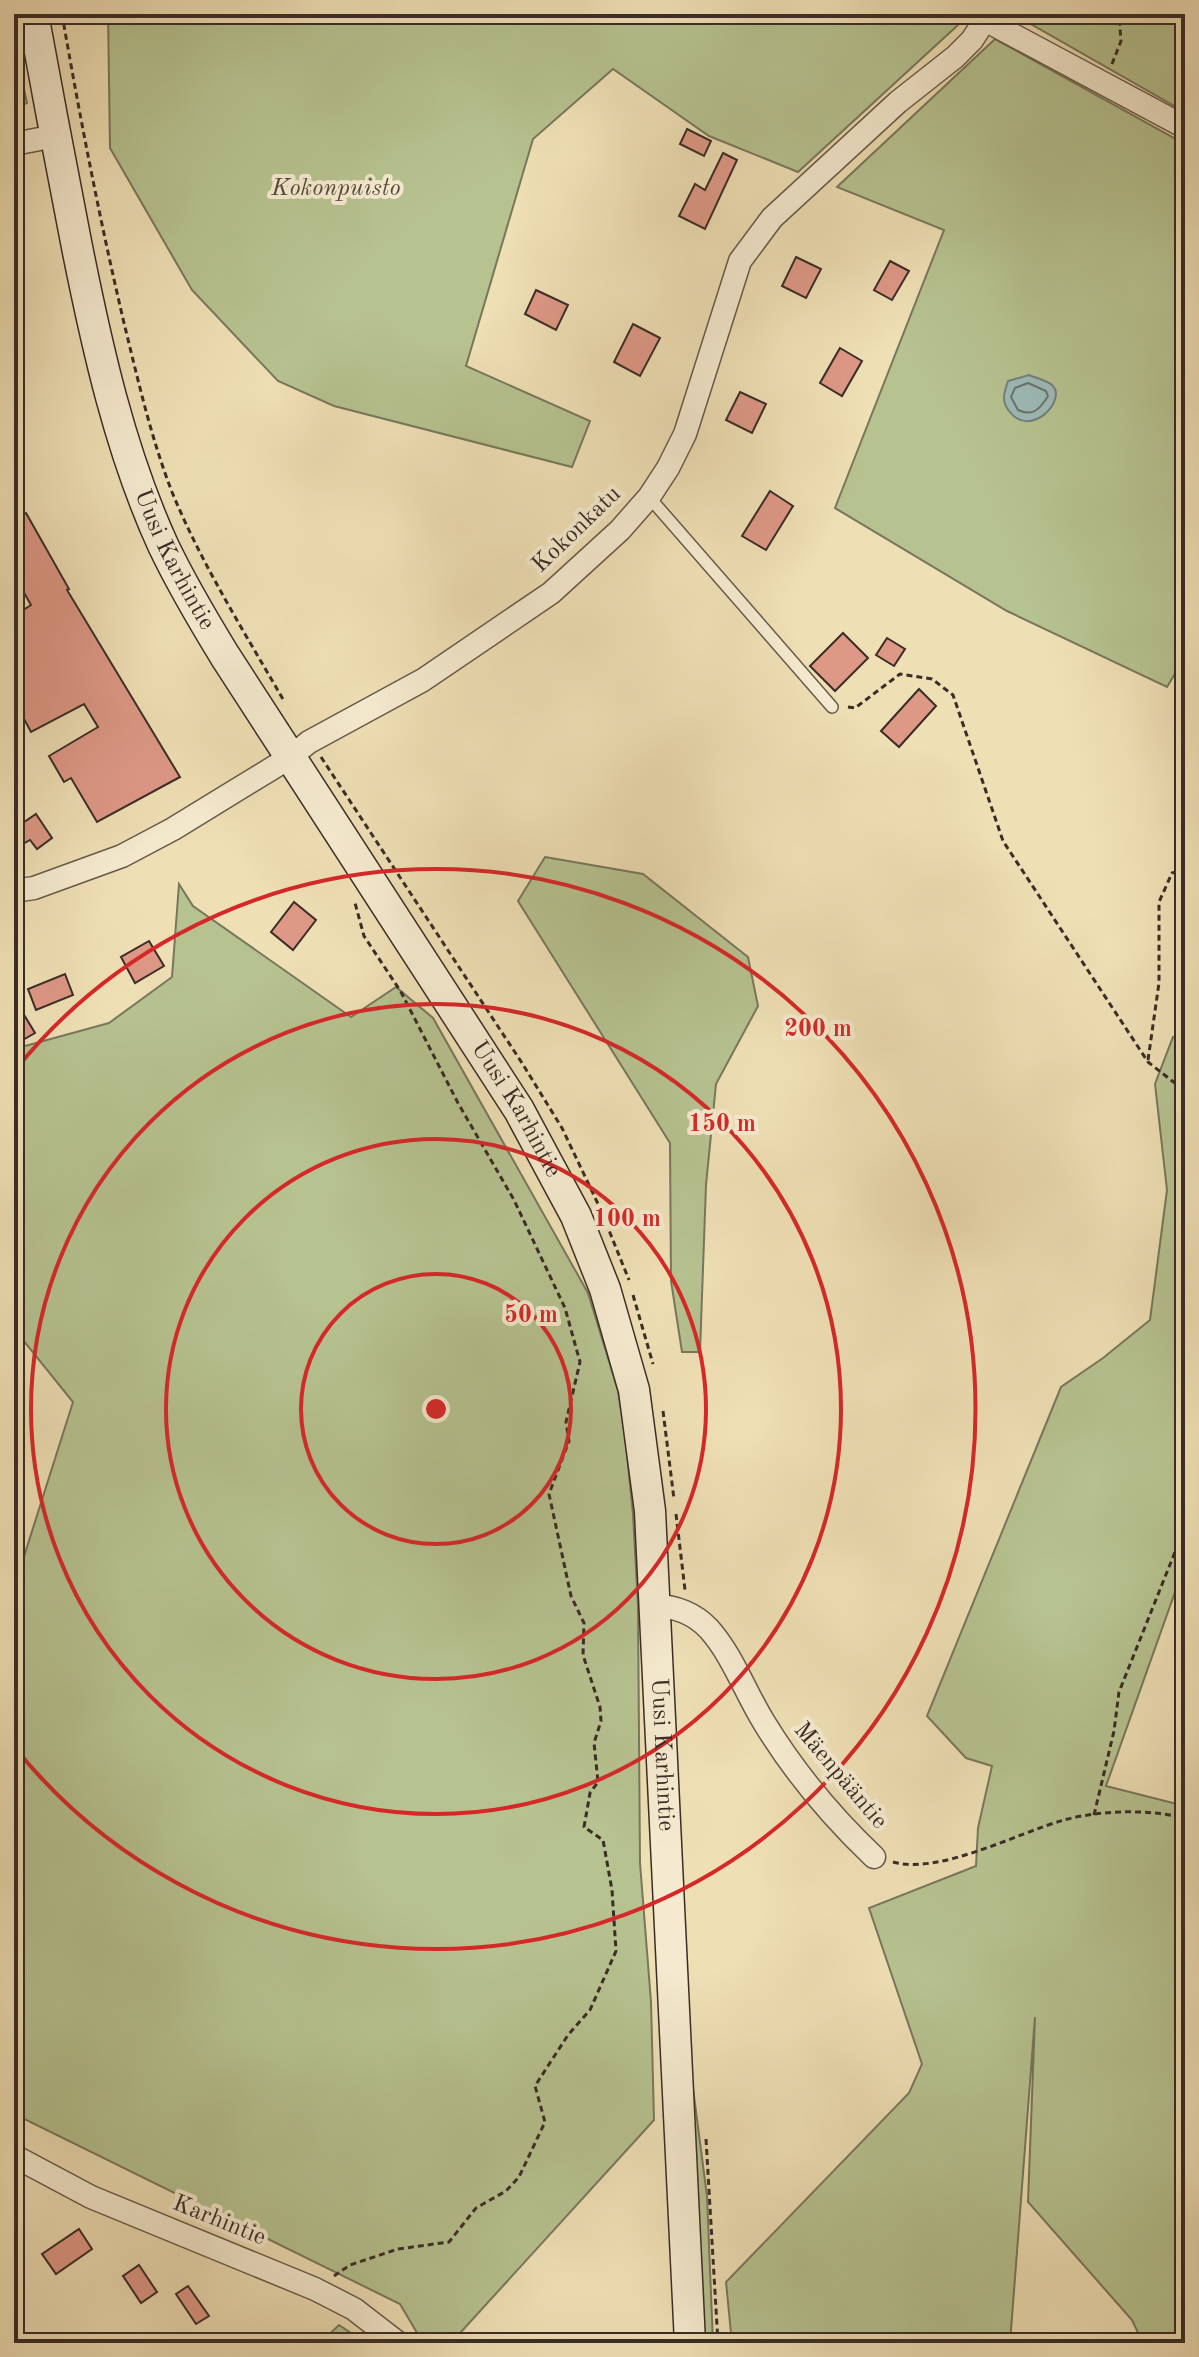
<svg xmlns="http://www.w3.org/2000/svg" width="1199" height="2357" viewBox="0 0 1199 2357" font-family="'Old Standard TT',serif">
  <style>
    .green { fill: #b6c290; stroke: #78775c; stroke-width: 2 }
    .water { fill: #9dbab7; stroke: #75817d; stroke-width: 2 }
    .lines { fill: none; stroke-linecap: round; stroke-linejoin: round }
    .shore { stroke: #6c736f; stroke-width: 2 }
    .building { fill: #de9886; stroke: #3a2c27; stroke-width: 2 }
    .lane-casing { stroke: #67594a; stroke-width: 14 }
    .street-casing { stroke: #67594a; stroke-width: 25 }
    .secondary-casing { stroke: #3a2c27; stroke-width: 33 }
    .path { stroke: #3a2c27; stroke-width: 3; stroke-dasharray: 6 4; stroke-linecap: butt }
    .lane { stroke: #f5eacf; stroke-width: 11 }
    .street { stroke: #f5eacf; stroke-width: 22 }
    .secondary { stroke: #f5eacf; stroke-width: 30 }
    .ring { fill: none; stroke: #d62828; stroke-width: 4 }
    .labels { text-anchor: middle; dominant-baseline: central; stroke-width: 8; stroke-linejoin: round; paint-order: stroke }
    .park-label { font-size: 24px; font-style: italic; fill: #534a3c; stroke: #f5eacf }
    .street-label { font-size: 24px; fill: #3a2c27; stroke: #f5eacf }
    .centre { fill: #d62828; stroke: #f5eacf; stroke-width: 4 }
    .ring-label { font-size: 24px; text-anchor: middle; font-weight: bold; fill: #d62828; stroke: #f5eacf; stroke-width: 8; stroke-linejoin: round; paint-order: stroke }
  </style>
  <rect width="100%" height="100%" fill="#efdfb5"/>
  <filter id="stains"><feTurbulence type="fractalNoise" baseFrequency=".0025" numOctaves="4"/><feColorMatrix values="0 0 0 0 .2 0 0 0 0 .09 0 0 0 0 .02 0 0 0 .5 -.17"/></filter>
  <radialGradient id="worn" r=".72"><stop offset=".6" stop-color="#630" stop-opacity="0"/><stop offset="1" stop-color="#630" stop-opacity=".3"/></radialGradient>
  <g class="green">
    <polygon points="108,14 970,14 798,172 709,136 613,69 533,139 466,366 590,421 572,467 334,406 278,381 192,290 110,148"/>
    <polygon points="1013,14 1185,14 1185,112"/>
    <polygon points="995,39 1185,144 1185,345 1181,351 1185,354 1185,657 1167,687 1007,611 835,508 944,230 837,187"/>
    <polygon points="14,44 27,103 14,109"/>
    <polygon points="545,857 643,874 748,957 758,1006 716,1084 706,1185 700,1352 682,1352 671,1281 670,1143 518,901"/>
    <polygon points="179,884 193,906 351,1017 396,987 433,1018 588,1293 618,1391 625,1435 633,1514 638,1606 640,1863 651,2002 654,2120 451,2343 423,2343 400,2304 14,2114 14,1588 73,1402 14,1329 14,1049 109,1023 172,977"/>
    <polygon points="1173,1037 1185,1040 1185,1564 1106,1786 1185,1806 1185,1962 1177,1962 1185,2189 1185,2343 1143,2343 1132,2320 1028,2202 1035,2017 1010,2343 732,2343 726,2282 909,2093 922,2064 869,1908 976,1866 978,1828 992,1766 966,1758 927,1716 1061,1387 1103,1358 1150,1320 1167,1190 1155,1084"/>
    <polygon points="688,2050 707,2196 713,2343 698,2343"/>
    <polygon points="339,2325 366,2343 320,2343"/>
  </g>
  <path class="water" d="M1029,375C1036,378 1047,380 1052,385C1068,399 1031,440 1009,411C1001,401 1004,393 1008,381Z"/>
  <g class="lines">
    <path class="shore" d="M1028,383L1046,391L1048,396C1040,409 1033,417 1018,410L1011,397L1015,388Z"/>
  </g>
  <g class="building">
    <polygon points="687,129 711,141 704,156 680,144"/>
    <polygon points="723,153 737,160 705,229 679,216 695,184 705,190"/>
    <polygon points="796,257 821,269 806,298 782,286"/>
    <polygon points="890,261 909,271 892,300 874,290"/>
    <polygon points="536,290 568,305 556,330 525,314"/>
    <polygon points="633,324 660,338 640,376 614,362"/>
    <polygon points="840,348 862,361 842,396 820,383"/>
    <polygon points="740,392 766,404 752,433 726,420"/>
    <polygon points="770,491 793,506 766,550 742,536"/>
    <polygon points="26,513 69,589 67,590 180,777 97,822 71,778 64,782 49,756 98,727 84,704 31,732 14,700 14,616 31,605 14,575 14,520"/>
    <polygon points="843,633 868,658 835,691 810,666"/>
    <polygon points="887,638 905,649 894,666 876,655"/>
    <polygon points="919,689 936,706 899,747 881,731"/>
    <polygon points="36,814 52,838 37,849 30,840 14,849 14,829"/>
    <polygon points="294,902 316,920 293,950 271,932"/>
    <polygon points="149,941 164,966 135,983 121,957"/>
    <polygon points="65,974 73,995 36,1010 28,989"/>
    <polygon points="14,998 35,1033 14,1045"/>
    <polygon points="79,2229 92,2249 56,2274 42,2254"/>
    <polygon points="139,2265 157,2292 141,2303 123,2276"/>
    <polygon points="188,2286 209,2316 196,2324 176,2294"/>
  </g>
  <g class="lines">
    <defs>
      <polyline id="lane" points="649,497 832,707"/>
      <g id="street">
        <polyline points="985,20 1185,127"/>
        <polyline points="14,144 55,136"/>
        <polyline points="14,891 34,888 122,856 173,829 289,758 309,742 423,680 551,593 620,530 649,497 668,468 685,434 740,261 772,218 898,102 955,57 972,40 985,20 986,14"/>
        <path d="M654,1605C676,1607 694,1613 709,1629C733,1656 746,1694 765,1724C795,1773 833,1818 874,1857"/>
        <polyline points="14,2156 91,2197 315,2289 354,2309 398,2343"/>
      </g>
      <g id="secondary">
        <path id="s1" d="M33,14C47,92 62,169 77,247C97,347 120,451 163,545C181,583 203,620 225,656L519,1110L576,1216L605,1289L634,1390L650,1511L690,2343"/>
      </g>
    </defs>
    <use href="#lane" class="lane-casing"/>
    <use href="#street" class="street-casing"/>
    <use href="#secondary" class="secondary-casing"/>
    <g class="path">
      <path d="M62,14C80,118 100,221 124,323C138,380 151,438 172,492C202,565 245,633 284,701"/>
      <polyline points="1112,64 1121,41 1119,14"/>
      <polyline points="848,707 855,708 900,674 932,679 953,695 1003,841 1148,1062 1185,1091"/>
      <polyline points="321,757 522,1063 562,1128 599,1206"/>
      <polyline points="1148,1060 1159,983 1159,902 1172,873 1185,870"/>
      <polyline points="602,1213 629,1280"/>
      <polyline points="633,1295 653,1364"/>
      <polyline points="663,1411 674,1499"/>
      <polyline points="676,1514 685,1590"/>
      <polyline points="1094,1815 1114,1731 1119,1692 1185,1527"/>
      <path d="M893,1862C940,1875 1017,1833 1064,1820C1101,1810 1147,1809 1185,1818"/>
      <polyline points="706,2139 718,2343"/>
      <polyline points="334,2276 350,2265 398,2249 449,2242 476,2208 506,2191 519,2177 545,2122 535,2086 568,2035 590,2010 616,1951 612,1890 603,1840 584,1827 590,1793 598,1782 594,1743 601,1721 600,1707 583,1655 584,1623 571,1596 549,1494 569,1441 566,1422 580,1362 565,1308 514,1200 458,1103 401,992 364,936 355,903"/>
    </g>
    <use href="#lane" class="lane"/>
    <use href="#street" class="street"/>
    <use href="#secondary" class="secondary"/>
  </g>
  <g class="ring">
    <circle cx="436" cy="1409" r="135"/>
    <circle cx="436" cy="1409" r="270"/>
    <circle cx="436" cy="1409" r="405"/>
    <path d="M16 1069A540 540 0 1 1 16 1749"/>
  </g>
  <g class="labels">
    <g class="park-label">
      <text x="336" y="189">Kokonpuisto</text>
    </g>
    <g class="street-label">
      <text transform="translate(577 530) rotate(-44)">Kokonkatu</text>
      <text stroke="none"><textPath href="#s1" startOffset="566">Uusi Karhintie</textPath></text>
      <text stroke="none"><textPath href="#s1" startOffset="1214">Uusi Karhintie</textPath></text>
      <text stroke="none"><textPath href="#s1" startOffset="1886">Uusi Karhintie</textPath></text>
      <text transform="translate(840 1776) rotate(50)">Mäenpääntie</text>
      <text transform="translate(219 2221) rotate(22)">Karhintie</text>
    </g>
  </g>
  <circle cx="436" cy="1409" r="12" class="centre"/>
  <g class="ring-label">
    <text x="818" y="1036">200 m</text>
    <text x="722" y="1131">150 m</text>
    <text x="627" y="1226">100 m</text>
    <text x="531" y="1322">50 m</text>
  </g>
  <rect width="1199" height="2357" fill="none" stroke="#efdfb5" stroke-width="48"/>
  <rect x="16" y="16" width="1167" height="2325" fill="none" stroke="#3a2c27" stroke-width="4"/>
  <rect x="24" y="24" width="1151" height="2309" fill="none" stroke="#3a2c27" stroke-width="2"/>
  <rect width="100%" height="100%" filter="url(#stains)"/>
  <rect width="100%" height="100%" fill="url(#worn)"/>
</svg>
